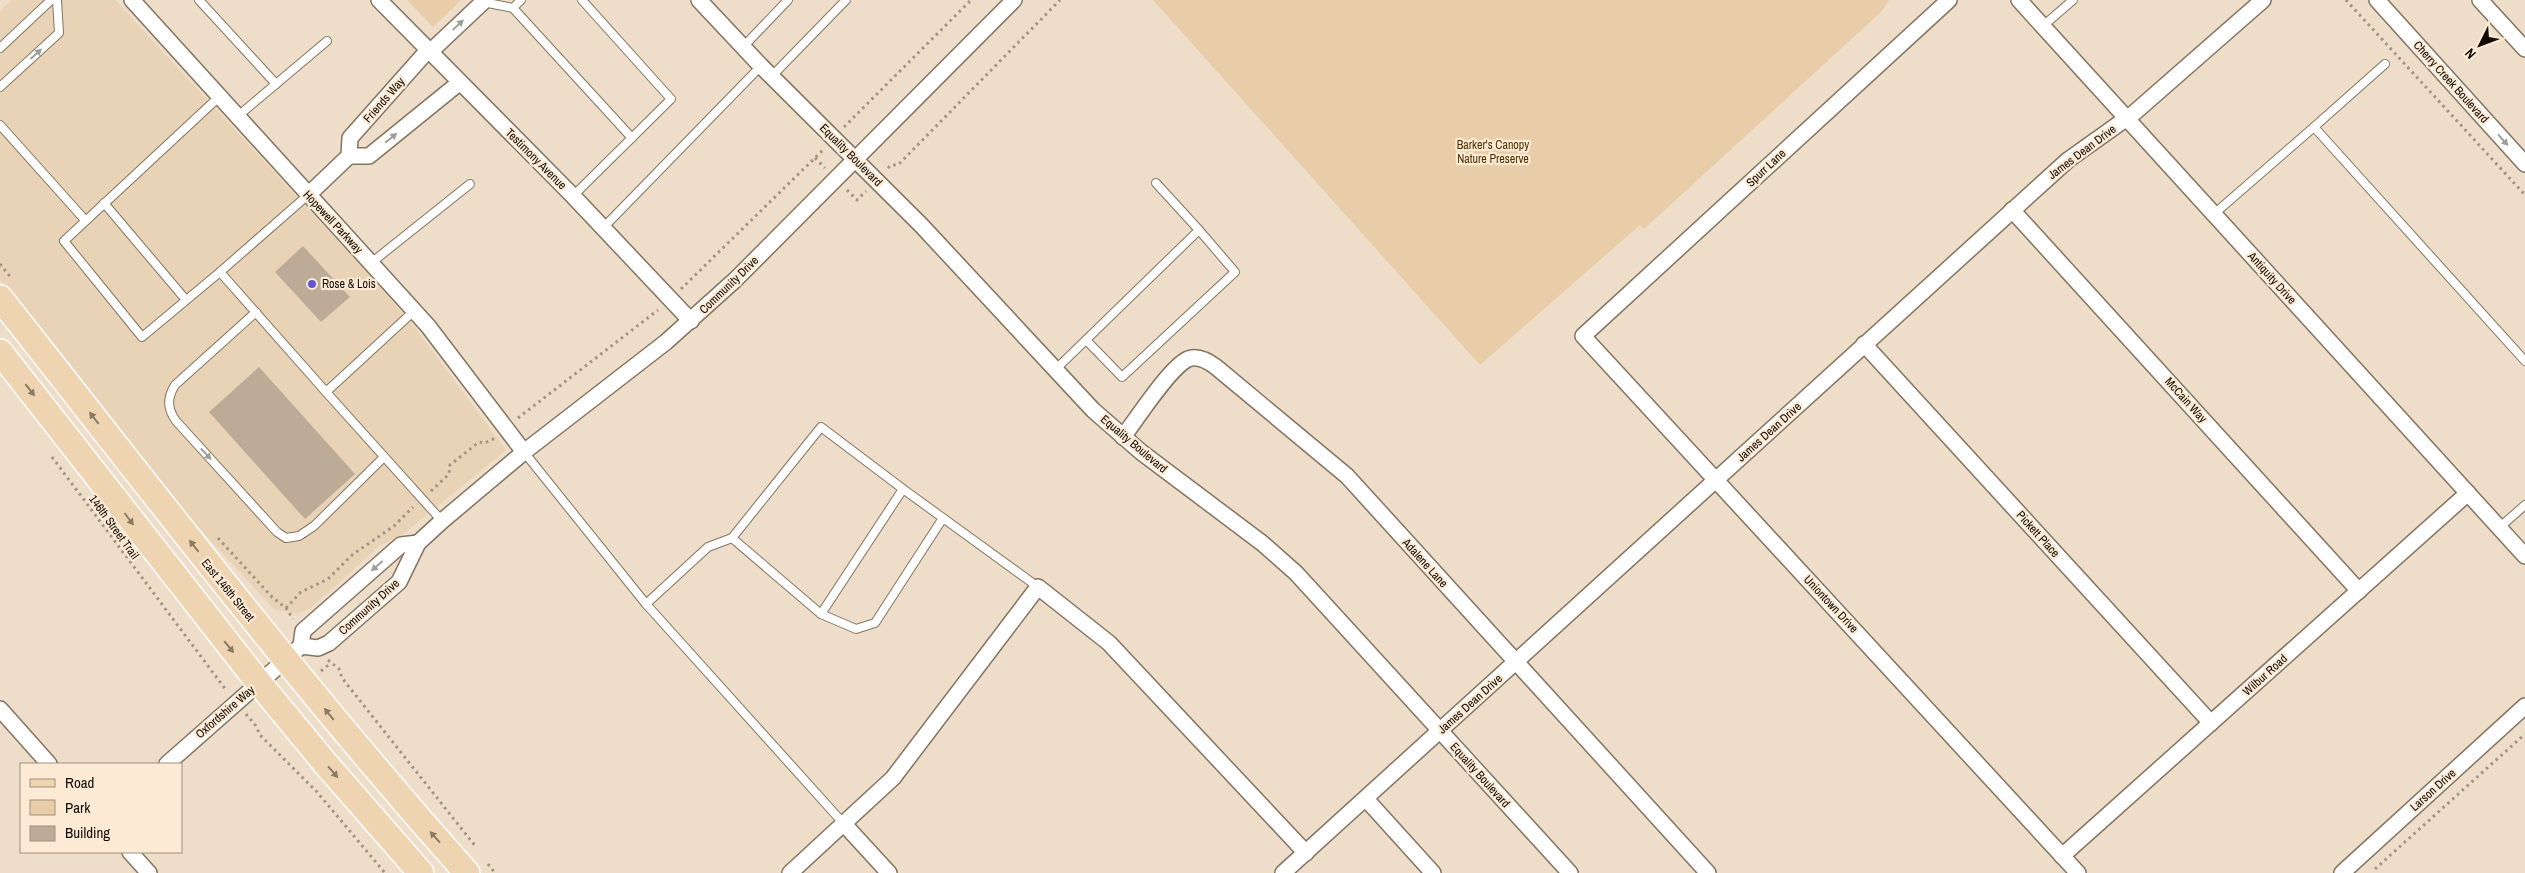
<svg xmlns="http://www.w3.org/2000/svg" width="2525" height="873" viewBox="0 0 2525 873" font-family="'Archivo Narrow',sans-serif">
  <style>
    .built { fill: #e9d3b7 }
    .green { fill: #e9cda9 }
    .building { fill: #bcac97 }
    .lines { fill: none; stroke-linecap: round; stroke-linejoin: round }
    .lane-casing { stroke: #837460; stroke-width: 10 }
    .street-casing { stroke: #837460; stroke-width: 18 }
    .primary-casing { stroke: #fff; stroke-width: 28 }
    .path { stroke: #a09483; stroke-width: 3; stroke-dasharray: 2.5 4; stroke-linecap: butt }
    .lane { stroke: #fff; stroke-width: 8 }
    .street { stroke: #fff; stroke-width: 15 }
    .primary { stroke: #efd4b1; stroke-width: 25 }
    .oneway { fill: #a09e9b }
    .oneway2 { fill: #8b7a64 }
    .poi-dot { fill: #6456d0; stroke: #fcead5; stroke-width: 2 }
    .labels { text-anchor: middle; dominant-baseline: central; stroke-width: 4.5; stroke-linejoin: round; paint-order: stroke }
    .street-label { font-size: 12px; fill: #110c05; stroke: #fcead5 }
    .park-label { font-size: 12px; fill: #4c3000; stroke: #fcead5 }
    .poi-label { font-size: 12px; fill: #110c05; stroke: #fcead5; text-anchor: start }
  </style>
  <rect width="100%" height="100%" fill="#eeddc8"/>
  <polygon class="built" points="11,0 115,0 373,279 416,329 506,450 406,532 378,547 311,608 297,614 275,610 248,581 176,503 0,279 0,11"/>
  <g class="green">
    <polygon points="407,0 461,0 433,27"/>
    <polygon points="1153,0 1889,0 1882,11 1644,229 1640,225 1480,365"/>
  </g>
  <g class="building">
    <polygon points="303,246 350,297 321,322 275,272"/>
    <polygon points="259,367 355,474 305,519 209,412"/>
  </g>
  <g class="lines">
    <defs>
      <g id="lane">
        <polyline points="199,0 276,84"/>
        <polyline points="483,2 513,8 521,0"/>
        <polyline points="513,8 632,138"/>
        <polyline points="2043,26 2073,0"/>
        <polyline points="743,47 788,0"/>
        <polyline points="0,48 51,0"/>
        <polyline points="772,76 846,0"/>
        <polyline points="0,87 59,33 57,0"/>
        <polyline points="220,96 64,241 142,337 220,272"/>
        <polyline points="238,116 327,41"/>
        <polyline points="0,125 85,220"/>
        <polyline points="2314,127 2385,64"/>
        <polyline points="308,195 220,272 326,392 414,311"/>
        <polyline points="573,196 671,99 582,0"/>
        <polyline points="104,203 186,300"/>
        <polyline points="2214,214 2314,127 2525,361"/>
        <polyline points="603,228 761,66"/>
        <polyline points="371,263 470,184"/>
        <path d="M256,312L175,385C167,398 167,408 176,421L277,532L286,538L299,536L314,526L384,457"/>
        <polyline points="1086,340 1122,377 1235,272 1199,230"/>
        <polyline points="1056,369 1199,230 1156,183"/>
        <polyline points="326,392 442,521"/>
        <polyline points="524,452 646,604 844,824"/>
        <polyline points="943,518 903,489 821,614 856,629 875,623 943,518 1038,587"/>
        <polyline points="2499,528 2525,505"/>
        <polyline points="646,604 708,547 732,538"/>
        <polyline points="821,614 732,538 821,427 903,489"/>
      </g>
      <g id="street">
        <polyline points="132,0 428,326 524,452"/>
        <polyline points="379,0 573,196 691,321"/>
        <polyline points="699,0 761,66 921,225 1093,410 1141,452 1262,543 1296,573 1570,873"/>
        <polyline points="1949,0 1583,336 2078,873"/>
        <polyline points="2019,0 2525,556"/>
        <polyline points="2377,0 2525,164"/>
        <polyline points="2480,0 2525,49"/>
        <polyline points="431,51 483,2 481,0"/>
        <polyline points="349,156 369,156 459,83"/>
        <polyline points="308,195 349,156 350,138 429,49"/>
        <polyline points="2012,210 2359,591"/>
        <polyline points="1864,344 2211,723"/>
        <path d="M1123,437C1136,420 1170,367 1188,359C1198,355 1208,361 1216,367L1347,476L1708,873"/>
        <polyline points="301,646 318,648 329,643 399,582 418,543 442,521 524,452 666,342 735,280 1014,0"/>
        <polyline points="0,709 49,764"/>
        <polyline points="167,764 301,646 303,631 401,545 418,543"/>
        <polyline points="1366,799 1433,873"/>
        <polyline points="844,824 889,873"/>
        <polyline points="130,852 149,873"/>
        <polyline points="2062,856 2468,493"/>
        <polyline points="790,873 893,778 1038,587 1109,643 1306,853"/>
        <polyline points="1283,873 2068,160 2134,113 2263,0"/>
        <polyline points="2342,873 2525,706"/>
      </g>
      <g id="primary">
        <path d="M0,298C153,492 302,688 467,873"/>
        <polyline points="0,352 259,683 325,763 421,873"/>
      </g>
    </defs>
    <use href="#lane" class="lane-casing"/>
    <use href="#street" class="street-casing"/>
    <use href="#primary" class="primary-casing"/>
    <g class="path">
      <polyline points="2346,0 2525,195"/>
      <polyline points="844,127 971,0"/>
      <polyline points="815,158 825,168"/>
      <polyline points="888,168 891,165 898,165 1060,0"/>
      <polyline points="847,190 857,200 866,191"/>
      <polyline points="0,264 12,279"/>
      <polyline points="681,289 823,150"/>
      <polyline points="518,418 658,310"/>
      <polyline points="52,457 226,690"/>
      <polyline points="431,491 449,474 450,465 479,442 485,443 495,438"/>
      <polyline points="218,538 272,597 286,608 293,619"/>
      <polyline points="286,608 301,592 328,579 352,555 394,526 413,507"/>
      <polyline points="328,660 339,669 342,678 476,847"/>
      <polyline points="321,671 331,663"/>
      <polyline points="246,714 256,726 260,735 317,792 385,873"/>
      <polyline points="488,864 495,873"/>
      <polyline points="2375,869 2525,734"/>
    </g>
    <use href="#lane" class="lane"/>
    <use href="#street" class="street"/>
    <use href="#primary" class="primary"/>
  </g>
  <defs><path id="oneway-solid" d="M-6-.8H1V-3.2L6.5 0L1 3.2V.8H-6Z" transform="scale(1.25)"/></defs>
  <g class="oneway">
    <use href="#oneway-solid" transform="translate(458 25) rotate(-43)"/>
    <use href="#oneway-solid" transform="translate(36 54) rotate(-42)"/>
    <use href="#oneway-solid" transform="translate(391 138) rotate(-39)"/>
    <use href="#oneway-solid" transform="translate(2503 140) rotate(48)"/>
    <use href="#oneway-solid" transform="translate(206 454) rotate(47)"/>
    <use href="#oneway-solid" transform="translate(377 566) rotate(139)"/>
  </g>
  <g class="oneway2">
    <use href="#oneway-solid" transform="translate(30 390) rotate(52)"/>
    <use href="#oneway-solid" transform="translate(94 418) rotate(-128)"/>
    <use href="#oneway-solid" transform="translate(129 519) rotate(53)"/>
    <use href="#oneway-solid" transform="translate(194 546) rotate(-128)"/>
    <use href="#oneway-solid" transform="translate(229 647) rotate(51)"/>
    <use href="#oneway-solid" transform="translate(329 714) rotate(-129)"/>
    <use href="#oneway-solid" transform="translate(333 772) rotate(49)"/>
    <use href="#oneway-solid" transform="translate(435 837) rotate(-132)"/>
  </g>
  <circle class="poi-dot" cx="312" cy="284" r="5"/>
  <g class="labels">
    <g class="street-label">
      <text transform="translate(2451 82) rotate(48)">Cherry Creek Boulevard</text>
      <text transform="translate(384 100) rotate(-49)">Friends Way</text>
      <text transform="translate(2082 152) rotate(-37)">James Dean Drive</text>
      <text transform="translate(851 155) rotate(45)">Equality Boulevard</text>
      <text transform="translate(536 159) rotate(45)">Testimony Avenue</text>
      <text transform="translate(1766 168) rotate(-43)">Spurr Lane</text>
      <text transform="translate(333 222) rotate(47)">Hopewell Parkway</text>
      <text transform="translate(2272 278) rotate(48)">Antiquity Drive</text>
      <text transform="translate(729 285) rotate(-44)">Community Drive</text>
      <text transform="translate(2186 400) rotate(48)">McCain Way</text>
      <text transform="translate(1769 432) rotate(-42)">James Dean Drive</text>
      <text transform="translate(1134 444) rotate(40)">Equality Boulevard</text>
      <text transform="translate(114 527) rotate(54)">146th Street Trail</text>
      <text transform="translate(2038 534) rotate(48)">Pickett Place</text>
      <text transform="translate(1425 563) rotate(48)">Adalene Lane</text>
      <text transform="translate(228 590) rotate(51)">East 146th Street</text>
      <text transform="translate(1831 604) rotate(47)">Uniontown Drive</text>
      <text transform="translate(369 607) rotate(-42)">Community Drive</text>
      <text transform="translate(2265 675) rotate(-42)">Wilbur Road</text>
      <text transform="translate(1470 704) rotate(-42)">James Dean Drive</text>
      <text transform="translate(225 712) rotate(-41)">Oxfordshire Way</text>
      <text transform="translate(1480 775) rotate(48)">Equality Boulevard</text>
      <text transform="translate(2433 790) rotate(-42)">Larson Drive</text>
    </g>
    <g class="park-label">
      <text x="1493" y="145">Barker's Canopy<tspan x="1493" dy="14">Nature Preserve</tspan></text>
    </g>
    <g class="poi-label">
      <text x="322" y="284">Rose &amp; Lois</text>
    </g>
  </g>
  <rect x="20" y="763" width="162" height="90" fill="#fcead5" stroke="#9e9182"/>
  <rect x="30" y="779" width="25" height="8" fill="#efd4b1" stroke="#9e9182"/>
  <text x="65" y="788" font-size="15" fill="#110c05">Road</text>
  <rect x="30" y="800" width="25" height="15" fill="#e9cda9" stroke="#9e9182"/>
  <text x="65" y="813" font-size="15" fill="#110c05">Park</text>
  <rect x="30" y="826" width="25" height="15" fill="#bcac97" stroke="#9e9182"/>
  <text x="65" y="838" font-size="15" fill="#110c05">Building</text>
  <g transform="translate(2480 45) rotate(228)" stroke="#fcead5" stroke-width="4" paint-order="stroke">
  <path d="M0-4L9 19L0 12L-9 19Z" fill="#110c05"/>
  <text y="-8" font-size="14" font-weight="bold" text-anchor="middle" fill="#110c05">N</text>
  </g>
</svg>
